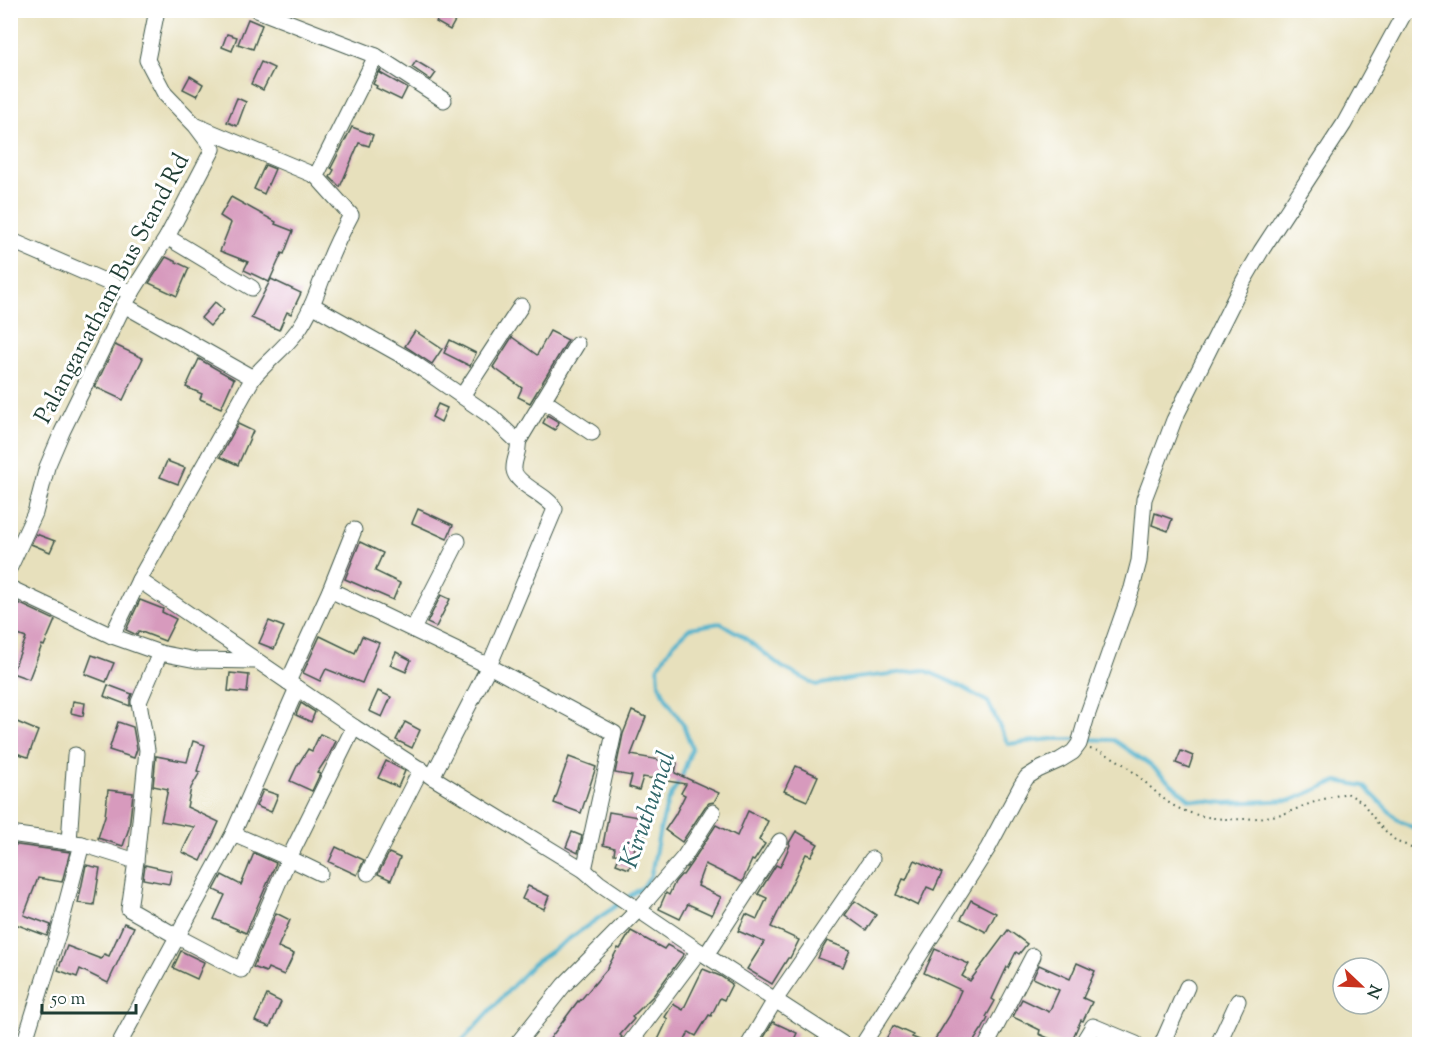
<svg xmlns="http://www.w3.org/2000/svg" width="1430" height="1055" viewBox="0 0 1430 1055" font-family="'Sorts Mill Goudy',serif">
  <style>
    .lines { fill: none; stroke-linecap: round; stroke-linejoin: round }
    .stream { stroke: #4db1cc; stroke-width: 4 }
    .building { fill: #d79abd }
    .minor-casing { stroke: #3d5548; stroke-width: 17 }
    .path { stroke: #3d5548; stroke-width: 2; stroke-dasharray: 1.5 4.5; stroke-linecap: butt }
    .minor { stroke: #fff; stroke-width: 15 }
    .labels { text-anchor: middle; dominant-baseline: central; stroke-width: 6; stroke-linejoin: round; paint-order: stroke }
    .street-label { font-size: 24px; fill: #1f3d34; stroke: #fff }
    .water-label { font-size: 26px; font-style: italic; fill: #2f6669; stroke: #fff }
  </style>
  <rect width="100%" height="100%" fill="#fff"/>
  <filter id="ink" filterUnits="userSpaceOnUse"><feTurbulence type="fractalNoise" baseFrequency=".0167" numOctaves="2"/><feDisplacementMap in="SourceGraphic" scale="12" xChannelSelector="R" yChannelSelector="G"/><feConvolveMatrix kernelMatrix="1 2 1 2 8 2 1 2 1" color-interpolation-filters="sRGB"/></filter>
  <filter id="wash" filterUnits="userSpaceOnUse"><feTurbulence type="fractalNoise" baseFrequency=".008" numOctaves="4" result="noise"/><feDisplacementMap in="SourceGraphic" scale="24" xChannelSelector="R" yChannelSelector="G"/><feGaussianBlur stdDeviation="1.35" result="paint"/><feColorMatrix in="noise" values="0 0 0 0 0 0 0 0 0 0 0 0 0 0 0 0 0 1.4 0 .05"/><feComposite in="paint" operator="in"/></filter>
  <g filter="url(#wash)">
    <rect width="100%" height="100%" fill="#e7e0bc"/>
    <g class="lines">
      <g class="stream">
        <polyline points="1085,739 1114,740 1149,764 1189,799 1225,803 1292,800 1337,781 1364,786 1398,820 1420,831"/>
        <polyline points="628,897 643,887 651,875 659,834 668,801 682,776 692,748 683,724 667,700 659,684 658,667 673,644 690,628 720,623 741,635 782,667 816,685 856,678 924,670 952,682 988,702 1008,744 1052,739 1077,739"/>
        <polyline points="460,1044 461,1042 533,964 620,903"/>
      </g>
    </g>
    <g id="blocks">
      <g class="building">
        <polygon points="442,11 456,19 450,30 436,22"/>
        <polygon points="248,19 262,25 253,49 238,44"/>
        <polygon points="227,34 237,37 232,51 222,47"/>
        <polygon points="416,61 436,73 431,80 412,67"/>
        <polygon points="261,62 274,68 263,90 251,84"/>
        <polygon points="380,70 381,71 380,73 407,88 401,100 376,88 377,86 373,84"/>
        <polygon points="190,76 203,84 197,96 183,89"/>
        <polygon points="237,98 246,102 237,126 227,122"/>
        <polygon points="352,127 373,135 369,146 359,143 340,187 330,177 334,170 331,168"/>
        <polygon points="265,165 275,169 264,194 254,189"/>
        <polygon points="231,197 276,222 275,224 293,231 284,254 282,253 269,282 244,270 248,262 220,251 231,223 220,216"/>
        <polygon points="166,257 189,268 177,296 149,283"/>
        <polygon points="271,279 301,293 291,314 287,312 279,330 251,318"/>
        <polygon points="215,302 224,310 210,326 201,318"/>
        <polygon points="415,331 442,349 432,364 405,346"/>
        <polygon points="550,331 568,340 530,403 518,397 522,388 493,367 512,337 537,355"/>
        <polygon points="450,340 476,353 470,366 444,353"/>
        <polygon points="115,345 143,358 123,400 95,387"/>
        <polygon points="199,359 234,379 221,408 200,399 202,394 186,387"/>
        <polygon points="438,404 447,408 441,422 432,417"/>
        <polygon points="547,415 559,422 555,430 543,423"/>
        <polygon points="238,424 253,431 238,465 220,457"/>
        <polygon points="167,461 185,468 178,484 160,477"/>
        <polygon points="418,509 453,525 447,539 412,523"/>
        <polygon points="1155,513 1172,519 1168,531 1152,525"/>
        <polygon points="36,534 55,541 50,552 31,544"/>
        <polygon points="360,542 383,553 375,571 400,583 393,600 345,579"/>
        <polygon points="441,595 450,599 436,627 427,623"/>
        <polygon points="10,599 55,620 44,646 42,645 29,679 12,673 26,638 10,632"/>
        <polygon points="140,600 163,609 162,612 176,619 165,641 139,631 137,635 126,630"/>
        <polygon points="269,621 284,627 274,649 259,643"/>
        <polygon points="320,636 355,653 362,636 379,643 362,683 326,669 320,681 303,673"/>
        <polygon points="396,652 411,660 406,672 390,665"/>
        <polygon points="92,655 114,663 106,682 85,674"/>
        <polygon points="230,673 249,675 247,693 228,691"/>
        <polygon points="108,685 132,694 130,699 130,706 104,696"/>
        <polygon points="378,691 391,697 382,717 369,711"/>
        <polygon points="73,701 85,703 83,716 71,713"/>
        <polygon points="301,703 315,712 311,722 296,715"/>
        <polygon points="632,711 646,717 631,755 677,763 675,773 719,793 714,802 709,803 705,807 682,842 665,830 675,815 685,795 681,793 686,784 643,777 639,790 629,787 632,776 615,773 623,734"/>
        <polygon points="17,722 38,731 28,757 10,751 10,738"/>
        <polygon points="118,722 133,727 137,749 134,758 109,750"/>
        <polygon points="405,722 420,730 412,748 396,740"/>
        <polygon points="320,734 336,741 329,755 317,773 320,774 312,791 290,781 297,766 308,749 312,751"/>
        <polygon points="193,741 205,745 197,771 200,772 191,788 187,807 219,822 201,861 182,852 194,827 161,821 168,789 153,786 156,756 187,762"/>
        <polygon points="1181,751 1193,756 1189,768 1176,763"/>
        <polygon points="569,757 596,767 581,813 554,803 561,783 560,782"/>
        <polygon points="386,761 405,771 398,787 378,778"/>
        <polygon points="796,766 818,776 807,801 784,791"/>
        <polygon points="108,790 133,793 129,828 123,846 98,838 105,816"/>
        <polygon points="263,790 278,795 271,812 256,806"/>
        <polygon points="748,811 768,821 759,840 765,844 754,861 752,860 742,882 705,864 698,883 699,883 698,886 721,897 712,915 688,904 680,919 659,909 666,893 669,895 675,882 681,875 683,875 692,862 716,825 737,836"/>
        <polygon points="609,812 650,819 647,835 637,834 633,858 629,869 616,864 620,855 614,854 615,848 603,845"/>
        <polygon points="796,831 818,844 811,856 806,854 771,927 799,940 790,958 788,958 772,984 747,969 764,942 738,931 746,914 757,919 767,898 758,894 776,865 780,867 790,845 789,843"/>
        <polygon points="572,832 582,836 578,853 566,847"/>
        <polygon points="10,844 70,852 62,882 38,878 24,915 51,925 47,936 10,922"/>
        <polygon points="336,847 364,860 357,875 329,862"/>
        <polygon points="254,853 276,863 246,933 214,919 225,895 214,890 222,875 241,885"/>
        <polygon points="389,853 400,858 391,880 378,874"/>
        <polygon points="915,860 942,873 934,890 927,887 918,906 896,895 903,879 906,880"/>
        <polygon points="86,865 100,868 94,905 78,903"/>
        <polygon points="145,865 172,871 169,884 143,879"/>
        <polygon points="528,886 549,896 544,909 522,899"/>
        <polygon points="971,900 996,913 986,932 961,919"/>
        <polygon points="855,901 876,915 866,930 845,915"/>
        <polygon points="276,913 290,920 278,947 294,954 284,975 268,968 266,972 253,967"/>
        <polygon points="124,923 134,927 108,983 80,969 77,977 58,970 67,946 101,959 104,954 109,956"/>
        <polygon points="1008,930 1027,944 1019,954 1016,952 1008,968 1007,967 992,999 995,1001 986,1017 988,1018 982,1030 981,1030 972,1044 932,1044 950,1015 961,990 924,973 935,949 969,964 962,976 970,981"/>
        <polygon points="631,931 664,949 667,945 684,954 653,996 632,1017 634,1019 620,1035 622,1037 616,1044 546,1044 578,1001 579,1002 607,969 618,948 620,949"/>
        <polygon points="827,941 850,950 843,967 818,958 821,951"/>
        <polygon points="181,951 204,962 197,979 173,968"/>
        <polygon points="1077,963 1095,971 1083,998 1092,1002 1083,1021 1081,1020 1070,1044 1062,1044 1039,1034 1040,1030 1013,1017 1022,999 1049,1012 1059,990 1033,978 1039,965 1070,979"/>
        <polygon points="703,969 720,976 732,984 724,1000 720,998 711,1016 709,1015 696,1036 689,1032 683,1044 656,1044 668,1019 665,1017 673,1004 683,1010"/>
        <polygon points="267,995 281,1002 270,1027 255,1021"/>
        <polygon points="773,1022 797,1033 792,1044 760,1044"/>
        <polygon points="893,1026 913,1035 912,1037 929,1044 897,1044 886,1039"/>
      </g>
    </g>
  </g>
  <g filter="url(#ink)">
    <use href="#blocks" fill-opacity="0" stroke="#3d5548" stroke-width="1.5"/>
    <g class="lines">
      <defs>
        <g id="minor">
          <polyline points="376,56 444,100"/>
          <polyline points="197,126 316,176 376,56 257,10"/>
          <polyline points="167,237 252,288"/>
          <polyline points="10,240 132,293"/>
          <polyline points="124,305 253,378 139,580 354,727 432,777 584,870 599,883 699,951 843,1044"/>
          <path d="M312,305L408,359L492,417L518,442C520,451 513,460 514,470C516,485 548,495 555,509L489,666L432,777"/>
          <path d="M253,378C267,361 285,348 298,330C313,309 319,285 329,261C335,246 343,230 351,215L316,176"/>
          <polyline points="462,396 521,306"/>
          <polyline points="543,400 592,433"/>
          <polyline points="518,442 577,344"/>
          <polyline points="10,567 35,513 47,467 62,432 124,305 167,237 213,149 195,125 165,94 147,60 157,10"/>
          <polyline points="10,588 112,636 139,580"/>
          <polyline points="330,590 354,530"/>
          <polyline points="413,629 458,541"/>
          <polyline points="112,636 160,653 196,660 256,661"/>
          <polyline points="160,653 139,702 147,750 136,861 129,909 178,937 241,970 289,858 354,727"/>
          <polyline points="288,682 330,590 489,666 614,733 584,870"/>
          <polyline points="10,834 82,844 59,931 24,1044"/>
          <polyline points="233,834 289,858 320,873"/>
          <polyline points="69,842 75,755"/>
          <polyline points="82,844 136,861"/>
          <polyline points="368,873 421,769"/>
          <polyline points="706,955 780,841"/>
          <polyline points="119,1044 233,834 297,688"/>
          <polyline points="517,1044 564,985 639,909 684,857 713,812"/>
          <polyline points="629,1044 699,951"/>
          <polyline points="749,1044 775,1000 872,859"/>
          <polyline points="863,1044 988,848 1021,786 1027,777 1038,770 1060,760 1073,752 1079,744 1087,716 1132,588 1139,561 1144,499 1174,420 1244,280 1261,251 1344,124 1406,10"/>
          <polyline points="987,1044 1033,956"/>
          <polyline points="1082,1044 1093,1026 1136,1044"/>
          <polyline points="1162,1044 1187,987"/>
          <polyline points="1218,1044 1238,1001"/>
        </g>
      </defs>
      <use href="#minor" class="minor-casing"/>
      <path class="path" d="M1090,749C1121,755 1142,781 1165,800C1196,824 1250,822 1286,813C1294,810 1303,806 1312,803C1323,799 1335,796 1347,793L1362,802L1379,825L1397,842L1420,850"/>
      <use href="#minor" class="minor"/>
    </g>
  </g>
  <g class="labels">
    <g class="street-label">
      <text transform="translate(113 289) rotate(-62)">Palanganatham Bus Stand Rd</text>
    </g>
    <g class="water-label">
      <text transform="translate(649 810) rotate(-71)">Kiruthumal</text>
    </g>
  </g>
  <rect width="1430" height="1055" fill="none" stroke="#fff" stroke-width="36"/>
  <g transform="translate(1361 986) rotate(113)"><circle r="28" fill="#ffffff" stroke="#a5b1ae" stroke-width="1.5"/>
  <path d="M0-4.5L10 22L0 15L-10 22Z" fill="#c8321e"/>
  <text y="-9" font-size="16" font-weight="bold" text-anchor="middle" fill="#1f3d34">N</text>
  </g>
  <path d="M42 1004v9h94v-9" fill="none" stroke="#1f3d34" stroke-width="3"/>
  <text x="51" y="1004" font-size="18" fill="#1f3d34" stroke="#ffffff" stroke-width="4.5" paint-order="stroke">50 m</text>
</svg>
